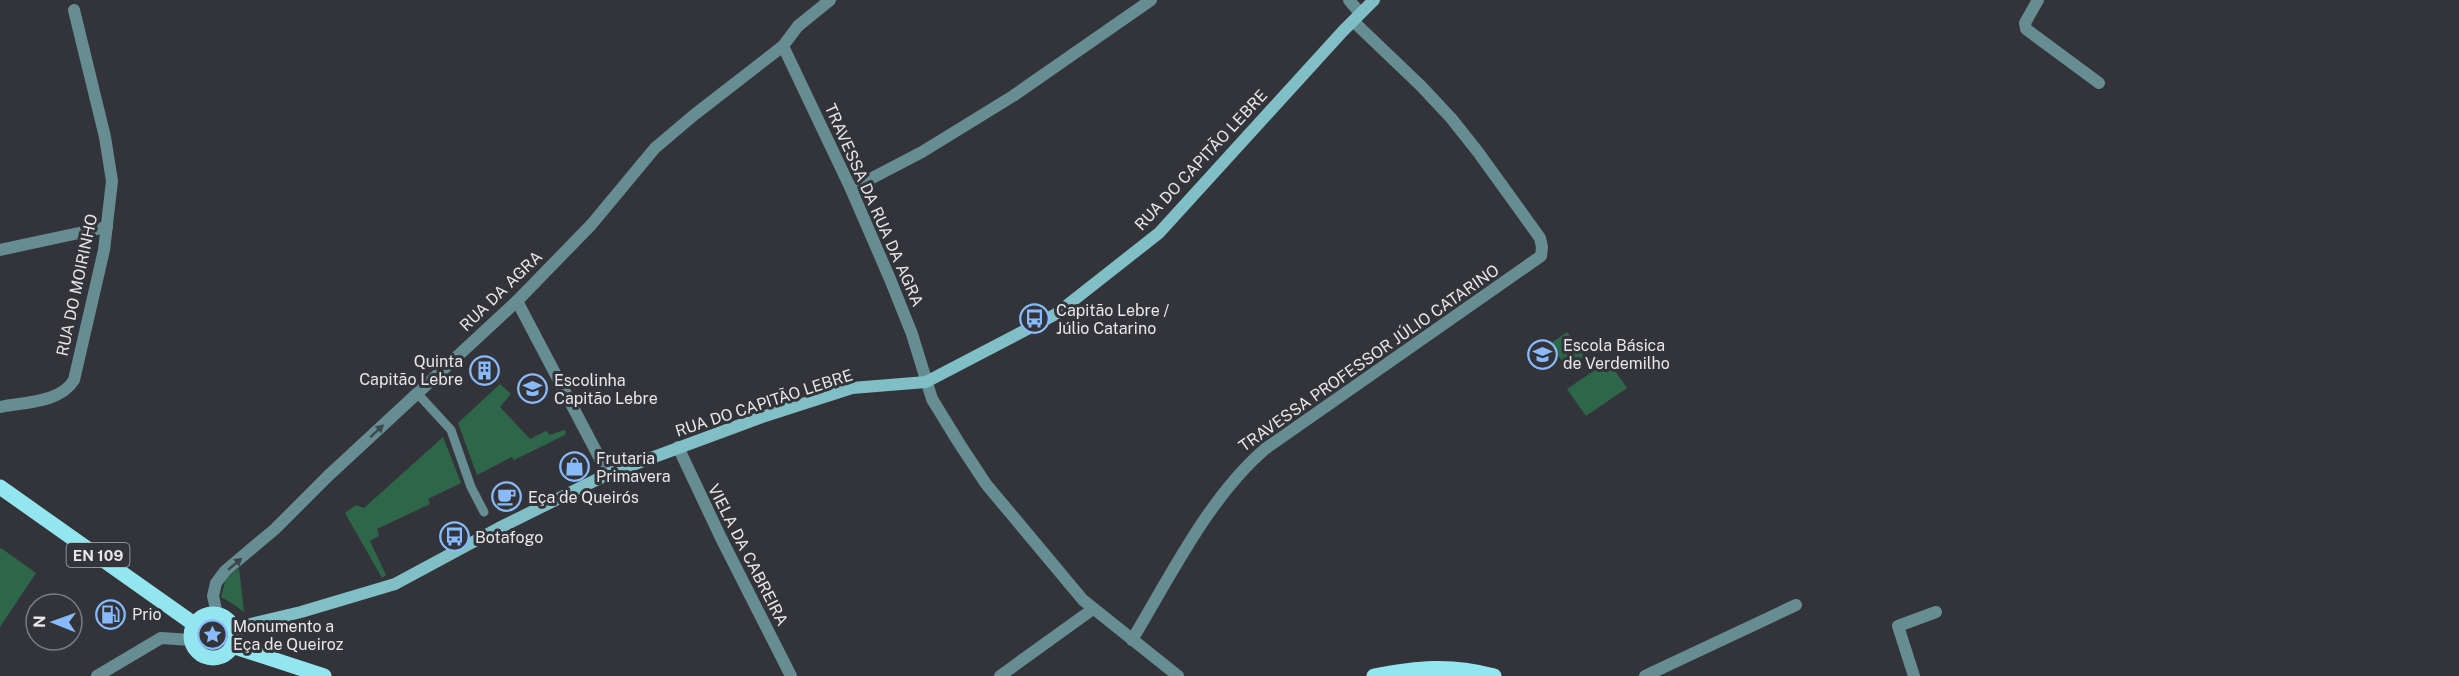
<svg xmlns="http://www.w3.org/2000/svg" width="2459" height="676" viewBox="0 0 2459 676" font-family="'Public Sans',sans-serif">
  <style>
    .green { fill: #2e664a }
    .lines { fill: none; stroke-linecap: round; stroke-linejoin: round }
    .pedestrian { stroke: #668d91; stroke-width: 9 }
    .minor { stroke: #668d91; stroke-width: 12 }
    .secondary { stroke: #80bfc6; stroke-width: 12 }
    .primary { stroke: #93e6ef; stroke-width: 15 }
    .oneway { fill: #3d464b }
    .labels { text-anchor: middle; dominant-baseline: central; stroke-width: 6; stroke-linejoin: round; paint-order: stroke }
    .shield { fill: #333439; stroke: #b1b1b5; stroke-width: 1.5 }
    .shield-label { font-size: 15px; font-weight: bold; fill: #e7e7ea }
    .street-label { font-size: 16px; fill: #e7e7ea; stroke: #333439 }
    .poi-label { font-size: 16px; fill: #e7e7ea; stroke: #333439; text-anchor: start }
  </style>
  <rect width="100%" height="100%" fill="#333439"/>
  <g class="green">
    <polygon points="1567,332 1584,356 1567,368 1550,344"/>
    <polygon points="1608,361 1627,388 1586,416 1567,389"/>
    <polygon points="500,384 511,394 500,407 530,439 546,431 550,435 564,430 566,432 565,435 514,460 512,457 477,475 458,423"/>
    <polygon points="443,437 461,483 428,499 430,504 377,529 379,536 370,541 386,575 382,578 345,513 356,505 364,508"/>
    <polygon points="1,548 36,573 0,627 0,549"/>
    <polygon points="239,568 244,612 233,604 221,597 226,578"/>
  </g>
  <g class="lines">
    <polyline class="pedestrian" points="417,393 451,430 471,487 484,512"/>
    <g class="minor">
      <polyline points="1349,0 1360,13"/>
      <polyline points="2038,0 2025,23 2026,29 2099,83"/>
      <polyline points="783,46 851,189 890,279 912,334 932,399 959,443 986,484 1083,600 1178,676"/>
      <polyline points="851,189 922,152 1013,96 1151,0"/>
      <polyline points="0,250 107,227"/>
      <polyline points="517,301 608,474"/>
      <path d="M0,407C25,402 60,403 74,380L104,250L112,181L105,137L74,10"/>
      <polyline points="678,447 721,538 791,676"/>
      <polyline points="217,614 213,596 216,583 225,571 275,529 328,476 517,301 591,225 655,148 694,115 783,46 798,26 830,0"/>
      <path d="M1132,640C1170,577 1209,497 1265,449L1541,256L1542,247L1540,238L1478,152L1451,118L1421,86L1353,21"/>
      <polyline points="97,676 161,638 191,640"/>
      <polyline points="1000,676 1093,609"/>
      <polyline points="1645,676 1796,605"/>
      <polyline points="1914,676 1898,626 1936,612"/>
    </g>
    <polyline class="secondary" points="234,628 301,612 395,584 499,528 608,474 762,417 852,388 926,382 1037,324 1056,314 1159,233 1343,31 1374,0"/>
    <g class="primary">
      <polyline points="0,487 194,624"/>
      <circle cx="213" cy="636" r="22"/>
      <polyline points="232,646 324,676"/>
      <path d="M1374,676C1416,668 1451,664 1494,676"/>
    </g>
  </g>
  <defs><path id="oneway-solid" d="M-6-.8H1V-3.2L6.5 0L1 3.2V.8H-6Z" transform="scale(1.5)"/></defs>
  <g class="oneway">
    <use href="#oneway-solid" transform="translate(377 431) rotate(-43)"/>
    <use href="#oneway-solid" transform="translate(235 564) rotate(-40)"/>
  </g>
  <defs>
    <symbol id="bus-ring" viewBox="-11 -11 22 22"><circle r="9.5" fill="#333439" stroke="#88bafc" stroke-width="1.5"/><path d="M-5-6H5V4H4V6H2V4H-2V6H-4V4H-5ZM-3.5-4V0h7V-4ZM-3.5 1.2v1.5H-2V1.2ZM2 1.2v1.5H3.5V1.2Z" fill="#88bafc"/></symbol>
    <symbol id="school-ring" viewBox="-11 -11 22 22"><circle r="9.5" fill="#333439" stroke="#88bafc" stroke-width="1.5"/><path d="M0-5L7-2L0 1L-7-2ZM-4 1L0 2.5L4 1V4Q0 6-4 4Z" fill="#88bafc"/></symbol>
    <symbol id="building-ring" viewBox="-11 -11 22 22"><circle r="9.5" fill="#333439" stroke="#88bafc" stroke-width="1.5"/><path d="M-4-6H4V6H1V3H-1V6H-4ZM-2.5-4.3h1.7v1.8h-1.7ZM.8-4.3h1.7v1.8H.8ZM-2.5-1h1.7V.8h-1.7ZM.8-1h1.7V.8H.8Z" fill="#88bafc"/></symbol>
    <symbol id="shop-ring" viewBox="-11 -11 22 22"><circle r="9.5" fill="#333439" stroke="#88bafc" stroke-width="1.5"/><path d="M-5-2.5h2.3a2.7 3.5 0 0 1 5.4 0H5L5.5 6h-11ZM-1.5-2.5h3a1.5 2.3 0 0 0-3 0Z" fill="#88bafc"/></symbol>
    <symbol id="cafe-ring" viewBox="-11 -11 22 22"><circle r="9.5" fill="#333439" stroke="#88bafc" stroke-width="1.5"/><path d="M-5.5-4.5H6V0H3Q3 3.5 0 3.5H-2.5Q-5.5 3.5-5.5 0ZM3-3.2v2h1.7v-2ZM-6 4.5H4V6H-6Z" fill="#88bafc"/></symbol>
    <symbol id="fuel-ring" viewBox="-11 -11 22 22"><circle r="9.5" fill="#333439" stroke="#88bafc" stroke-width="1.5"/><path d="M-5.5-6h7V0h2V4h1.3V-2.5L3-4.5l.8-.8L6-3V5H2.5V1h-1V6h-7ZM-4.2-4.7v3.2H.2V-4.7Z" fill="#88bafc"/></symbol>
    <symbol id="sight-ring" viewBox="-11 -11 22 22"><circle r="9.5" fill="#333439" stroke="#88bafc" stroke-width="1.5"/><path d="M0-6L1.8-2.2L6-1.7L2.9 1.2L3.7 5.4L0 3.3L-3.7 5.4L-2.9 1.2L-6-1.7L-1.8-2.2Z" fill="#88bafc"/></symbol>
  </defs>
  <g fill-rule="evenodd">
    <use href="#bus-ring" x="1018" y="302" width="33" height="33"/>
    <use href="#school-ring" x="1526" y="338" width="33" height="33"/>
    <use href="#building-ring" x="468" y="354" width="33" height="33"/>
    <use href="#school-ring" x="516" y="372" width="33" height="33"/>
    <use href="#shop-ring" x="558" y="450" width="33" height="33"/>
    <use href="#cafe-ring" x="490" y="480" width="33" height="33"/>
    <use href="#bus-ring" x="438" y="520" width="33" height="33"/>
    <use href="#fuel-ring" x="94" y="598" width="33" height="33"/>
    <use href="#sight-ring" x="196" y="618" width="33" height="33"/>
  </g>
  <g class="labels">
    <rect class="shield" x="66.5" y="543" width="63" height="24" rx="4.5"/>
    <g class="shield-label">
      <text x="98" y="555">EN 109</text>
    </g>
    <g class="street-label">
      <text transform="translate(1201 160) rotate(-47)">RUA DO CAPITÃO LEBRE</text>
      <text transform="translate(874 205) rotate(66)">TRAVESSA DA RUA DA AGRA</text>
      <text transform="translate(77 285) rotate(-78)">RUA DO MOIRINHO</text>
      <text transform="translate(501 291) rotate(-44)">RUA DA AGRA</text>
      <text transform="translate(1369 358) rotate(-35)">TRAVESSA PROFESSOR JÚLIO CATARINO</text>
      <text transform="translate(764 403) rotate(-18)">RUA DO CAPITÃO LEBRE</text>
      <text transform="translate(748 555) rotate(63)">VIELA DA CABREIRA</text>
    </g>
    <g class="poi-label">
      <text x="1056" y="310">Capitão Lebre /<tspan x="1056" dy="18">Júlio Catarino</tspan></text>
      <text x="1563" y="345">Escola Básica<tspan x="1563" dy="18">de Verdemilho</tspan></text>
      <text x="463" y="361" text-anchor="end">Quinta<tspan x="463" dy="18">Capitão Lebre</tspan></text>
      <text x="554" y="380">Escolinha<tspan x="554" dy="18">Capitão Lebre</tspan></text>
      <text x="596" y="458">Frutaria<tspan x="596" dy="18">Primavera</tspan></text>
      <text x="528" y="497">Eça de Queirós</text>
      <text x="475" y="537">Botafogo</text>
      <text x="132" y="614">Prio</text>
      <text x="233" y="626">Monumento a<tspan x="233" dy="18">Eça de Queiroz</tspan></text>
    </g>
  </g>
  <g transform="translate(54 622) rotate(271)"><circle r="28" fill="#333439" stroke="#7b7c80" stroke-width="1.5"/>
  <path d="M0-4.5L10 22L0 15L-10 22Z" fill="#88bafc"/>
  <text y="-9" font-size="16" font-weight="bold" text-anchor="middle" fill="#e7e7ea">N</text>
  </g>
</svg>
